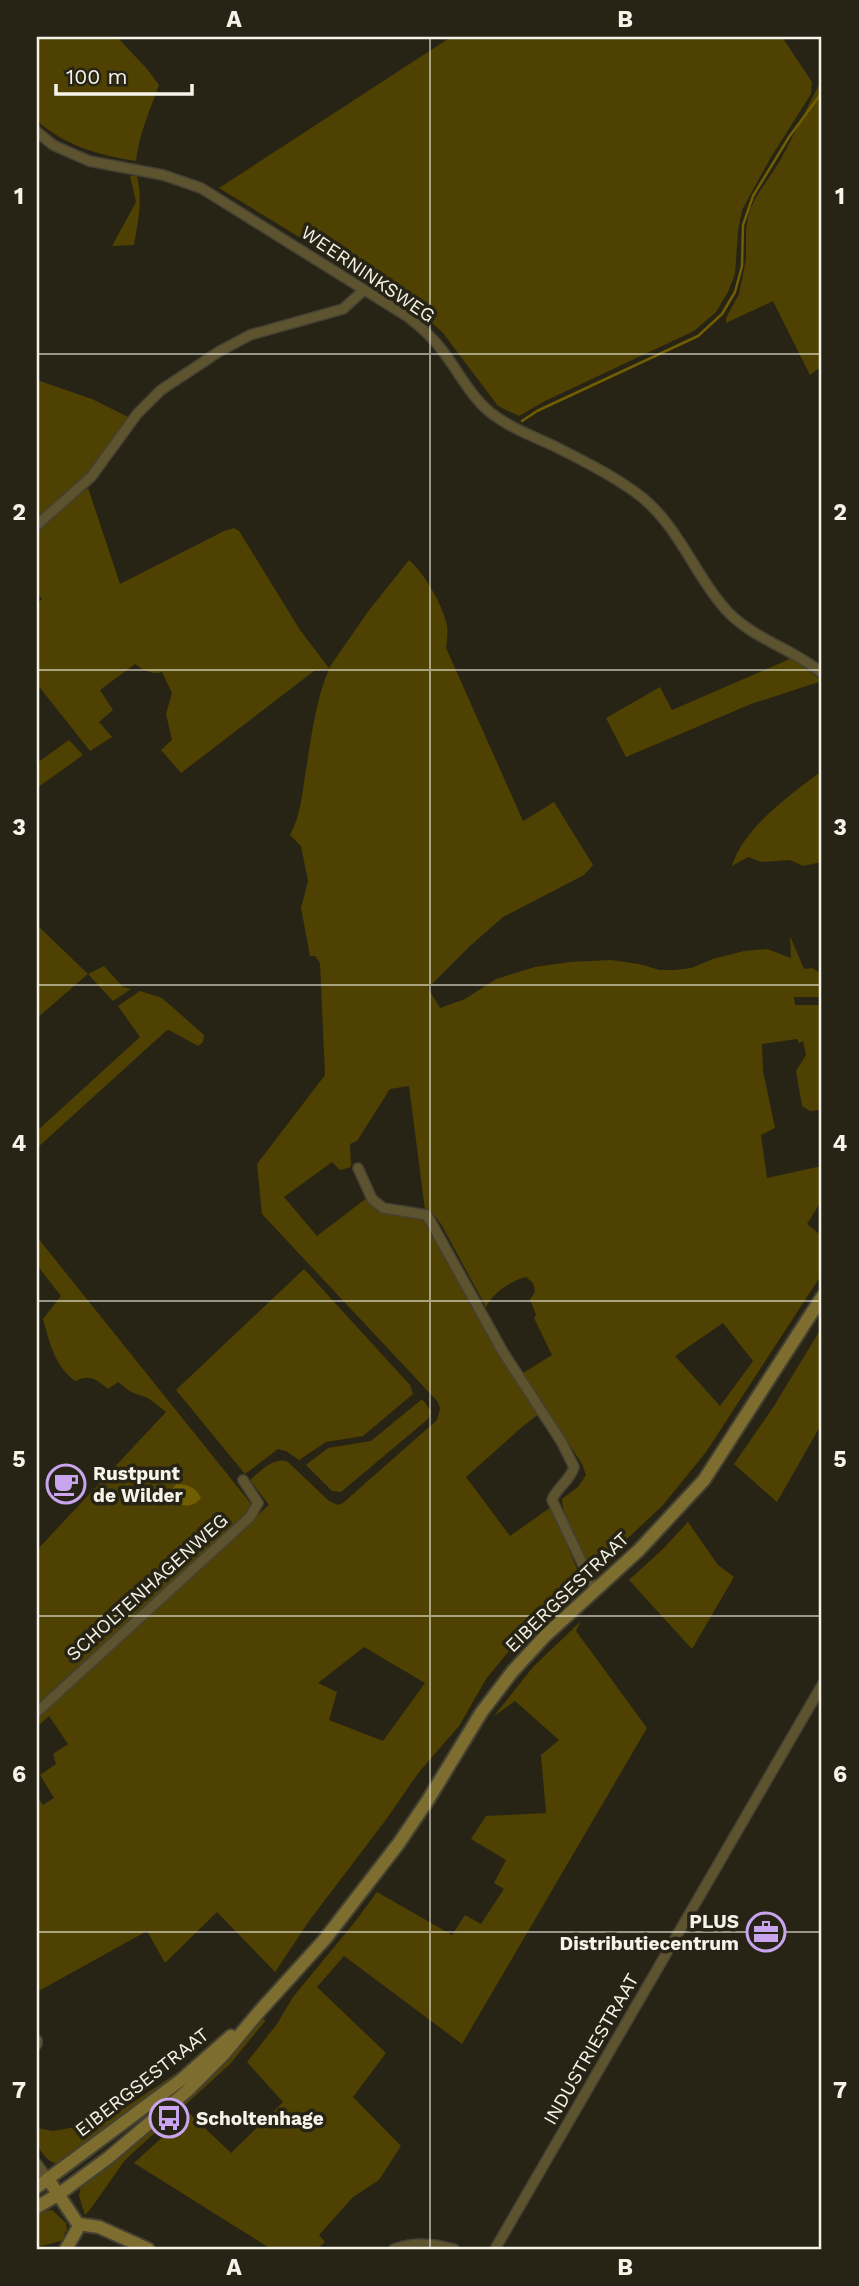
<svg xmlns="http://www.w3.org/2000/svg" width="859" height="2286" viewBox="0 0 859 2286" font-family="'Work Sans',sans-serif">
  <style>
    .green { fill: #4e4102; fill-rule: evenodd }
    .water { fill: #705e01 }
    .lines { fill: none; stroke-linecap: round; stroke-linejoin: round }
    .stream { stroke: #705e01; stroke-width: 2.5 }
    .street-casing { stroke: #454133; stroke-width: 12 }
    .secondary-casing { stroke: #454133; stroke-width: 16 }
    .street { stroke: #5d542f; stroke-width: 9 }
    .secondary { stroke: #7d6e30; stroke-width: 12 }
    .grid { fill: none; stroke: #f6f4ea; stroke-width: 2; stroke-opacity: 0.55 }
    .labels { text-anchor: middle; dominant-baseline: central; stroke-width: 7; stroke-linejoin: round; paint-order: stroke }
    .street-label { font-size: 19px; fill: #f6f4ea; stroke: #282415 }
    .poi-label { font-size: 19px; font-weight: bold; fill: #f6f4ea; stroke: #282415; text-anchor: start }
    .neatline { fill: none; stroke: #f6f4ea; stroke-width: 2.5 }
    .grid-label { font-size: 23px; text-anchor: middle; font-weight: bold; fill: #f6f4ea }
  </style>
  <rect width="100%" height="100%" fill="#282415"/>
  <g class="green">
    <path d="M37,37H117L147,69L159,85C150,110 139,134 136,161C97,155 67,146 37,121Z"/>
    <polygon points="451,37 782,37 812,82 811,94 771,157 742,210 738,231 735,274 728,292 716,312 694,331 545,401 519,416 498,406 443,333 417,309 219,188"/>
    <polygon points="820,83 822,85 822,366 810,375 773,301 726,323 726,318 739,294 746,259 746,229 749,212 756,197 780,161"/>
    <path d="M130,176H137C143,201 138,221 134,245L112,246L136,202Z"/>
    <polygon points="37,380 92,399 130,418 78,484 37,518"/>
    <path d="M88,488L120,584L224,531L234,528L239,531L300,630L329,668L367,613L409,560C424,572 443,606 447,625C448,632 447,641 446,648L523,821L554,802L593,865L584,875L503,917L470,946L428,988L440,1008L465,999L496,979L535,967L570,962L611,960L639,964L660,970H675L691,968L713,959L744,951L767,949L791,958L790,936L804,969L812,968L822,974V997H794L795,1005H822V1110L810,1111L802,1106L796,1071L806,1055L803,1041L799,1043L797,1039L762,1044L763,1071L775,1128L761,1135L767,1178L822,1166V1200L807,1224L822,1236V1274L706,1452L663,1505L592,1572C579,1552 564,1523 562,1499L578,1487L586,1475L582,1464L523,1373L552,1355L534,1318L536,1315L530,1299L535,1292L533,1283L526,1277C510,1281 493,1293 486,1307L441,1224L431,1211L425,1210L409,1086L390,1089L357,1141L350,1144L351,1167L340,1170L332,1162L284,1197L317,1236L368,1197L370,1201L424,1217L539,1414L522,1427L466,1477L510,1536L551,1507L558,1521L582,1582L522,1635L486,1679L459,1726L419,1772L385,1821L309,1921L275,1972L217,1912L165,1963L147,1931L37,1992V1797L43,1805L54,1798L40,1775L56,1764L53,1754L68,1744L49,1716L37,1727V1715L269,1505L250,1480C261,1471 274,1456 288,1462L329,1501L338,1505L343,1503L437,1420L440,1409L438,1402L262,1214L257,1164L325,1075L320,963L315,956H310L301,908L308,881L301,846L290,835C300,817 302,796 305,776C311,740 315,702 329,669L314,671L181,773L161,750L172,740L166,714L172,693L162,672C152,675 143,670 135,664L100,690L113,710L99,722L112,737L90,751L37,684V604L42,599L37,593V531ZM723,1323L753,1361L720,1406L675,1356ZM364,1647L425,1683L383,1741L329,1720L337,1692L318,1683Z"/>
    <polygon points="792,658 822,681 751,704 626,757 606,718 660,687 672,710"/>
    <polygon points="69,740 83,755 37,788 37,763"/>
    <path d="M822,771V862L803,866L790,860L762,862L748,857L732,866C743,828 791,794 822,771Z"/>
    <polygon points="37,925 88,974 104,966 123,987 131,989 113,1001 88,974 37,1018"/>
    <polygon points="140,991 162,998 204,1035 203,1042 198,1046 169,1030 166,1031 37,1148 37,1131 140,1037 118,1006"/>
    <path d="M37,1237L252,1505V1509L37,1704V1550L166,1412L148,1398L131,1392L118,1382L108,1389C96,1379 90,1374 75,1381C54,1365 50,1343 43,1319L61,1296L37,1265Z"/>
    <polygon points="304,1269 410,1385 413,1394 363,1436 326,1442 299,1460 286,1451 278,1449 245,1474 176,1390"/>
    <polygon points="822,1327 822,1423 777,1502 734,1464 774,1406"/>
    <polygon points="421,1400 424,1401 431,1412 428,1419 341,1492 332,1491 306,1465 328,1448 371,1441"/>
    <polygon points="688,1522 718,1565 734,1577 692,1649 629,1580 663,1549"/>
    <polygon points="581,1621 576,1631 647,1728 462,2044 344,1956 317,1987 386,2053 353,2097 401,2146 379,2180 353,2197 319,2235 325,2242 317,2249 271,2249 134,2163 189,2113 231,2153 283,2102 247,2062 277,2024 293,1997 354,1923 377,1892 452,1935 465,1915 481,1924 504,1889 494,1883 506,1860 471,1839 486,1816 546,1813 541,1755 559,1740 515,1701 494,1716 533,1667"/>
    <polygon points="260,2020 266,2020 230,2064 125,2160 92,2207 85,2215 79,2196 81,2184 173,2113 184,2098 211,2072"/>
    <path d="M211,2050L192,2067L61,2164C49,2164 44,2155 37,2146V2128L53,2131L70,2128L129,2105Z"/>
    <polygon points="52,2210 66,2223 67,2231 65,2232 64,2238 61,2241 37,2247 37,2212"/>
  </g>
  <path class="water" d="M176,1484C187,1484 196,1487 201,1498C192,1510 175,1507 169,1494Z"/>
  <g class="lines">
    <polyline class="stream" points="522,421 537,411 698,336 722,314 735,292 742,266 743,225 753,196 789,137 820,95"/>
    <defs>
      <g id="street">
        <path d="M37,132L53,145L89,161L163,175L201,188L408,317C421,327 432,337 442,350C458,371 471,397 491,413C509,427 532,436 552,445C580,459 610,474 635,492C678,522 694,576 729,613C756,640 793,649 822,673"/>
        <polyline points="37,525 91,477 137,414 161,390 220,351 250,335 343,309 364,290"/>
        <path d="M358,1168L372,1199L383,1208L427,1215L503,1352L561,1441L574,1467C570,1481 557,1487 552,1500L595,1590"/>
        <polyline points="37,1712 250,1517 258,1503 243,1480"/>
        <polyline points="37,2040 37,2044"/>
        <polyline points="37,2164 48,2179"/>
        <path d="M394,2249C415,2242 432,2243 454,2249"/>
        <polyline points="495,2249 822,1685"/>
      </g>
      <g id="secondary">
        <polyline points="48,2179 78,2224 78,2228 66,2249"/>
        <polyline points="37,2187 181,2080 231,2036"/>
        <polyline points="37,2207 59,2194 108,2158 187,2091 224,2054 258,2013 325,1939 399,1843 428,1800 481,1713 512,1672 545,1636 639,1550 704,1480 822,1297"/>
        <polyline points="78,2224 99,2227 148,2249"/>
      </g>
    </defs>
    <use href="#street" class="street-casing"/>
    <use href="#secondary" class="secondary-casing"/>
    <use href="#street" class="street"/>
    <use href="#secondary" class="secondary"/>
  </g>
  <path class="grid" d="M430,37V2249M37,354H822M37,670H822M37,985H822M37,1301H822M37,1616H822M37,1932H822"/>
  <defs>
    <symbol id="cafe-ring" viewBox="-11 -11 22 22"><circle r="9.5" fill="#282415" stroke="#c8a5ee" stroke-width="1.5"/><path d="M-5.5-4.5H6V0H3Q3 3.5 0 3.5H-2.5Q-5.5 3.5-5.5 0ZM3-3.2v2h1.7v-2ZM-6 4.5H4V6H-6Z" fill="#c8a5ee"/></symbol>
    <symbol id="office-ring" viewBox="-11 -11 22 22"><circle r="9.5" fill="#282415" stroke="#c8a5ee" stroke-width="1.5"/><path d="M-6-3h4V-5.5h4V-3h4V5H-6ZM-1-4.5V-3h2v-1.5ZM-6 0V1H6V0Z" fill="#c8a5ee"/></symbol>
    <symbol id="bus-ring" viewBox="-11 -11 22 22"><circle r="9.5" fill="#282415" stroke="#c8a5ee" stroke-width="1.5"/><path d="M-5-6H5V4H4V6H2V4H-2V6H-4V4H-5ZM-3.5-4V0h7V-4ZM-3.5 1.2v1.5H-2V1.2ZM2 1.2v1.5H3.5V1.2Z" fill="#c8a5ee"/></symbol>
  </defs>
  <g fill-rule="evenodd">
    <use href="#cafe-ring" x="44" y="1462" width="44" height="44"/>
    <use href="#office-ring" x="744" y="1910" width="44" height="44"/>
    <use href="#bus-ring" x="147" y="2096" width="44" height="44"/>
  </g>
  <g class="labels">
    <g class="street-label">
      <text transform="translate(368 274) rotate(34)">WEERNINKSWEG</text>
      <text transform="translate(147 1587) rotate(-42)">SCHOLTENHAGENWEG</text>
      <text transform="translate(567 1592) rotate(-44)">EIBERGSESTRAAT</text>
      <text transform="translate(591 2049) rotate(-60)">INDUSTRIESTRAAT</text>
      <text transform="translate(142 2082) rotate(-38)">EIBERGSESTRAAT</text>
    </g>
    <g class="poi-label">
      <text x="93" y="1473">Rustpunt<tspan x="93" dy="22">de Wilder</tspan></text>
      <text x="739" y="1921" text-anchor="end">PLUS<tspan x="739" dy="22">Distributiecentrum</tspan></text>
      <text x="196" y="2118">Scholtenhage</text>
    </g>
  </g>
  <rect width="859" height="2286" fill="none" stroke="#282415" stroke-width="77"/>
  <path d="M56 84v10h136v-10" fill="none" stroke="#f6f4ea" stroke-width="3.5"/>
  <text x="66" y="84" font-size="21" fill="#f6f4ea" stroke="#282415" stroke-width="5" paint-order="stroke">100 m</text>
  <rect x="38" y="38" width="782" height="2210" class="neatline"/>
  <g class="grid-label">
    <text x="234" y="27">A</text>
    <text x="625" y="27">B</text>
    <text x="19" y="204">1</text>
    <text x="840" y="204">1</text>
    <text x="19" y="520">2</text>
    <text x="840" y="520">2</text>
    <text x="19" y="835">3</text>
    <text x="840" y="835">3</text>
    <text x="19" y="1151">4</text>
    <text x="840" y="1151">4</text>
    <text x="19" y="1467">5</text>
    <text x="840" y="1467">5</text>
    <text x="19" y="1782">6</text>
    <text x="840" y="1782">6</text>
    <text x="19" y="2098">7</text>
    <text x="840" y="2098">7</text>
    <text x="234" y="2275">A</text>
    <text x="625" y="2275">B</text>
  </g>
</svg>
